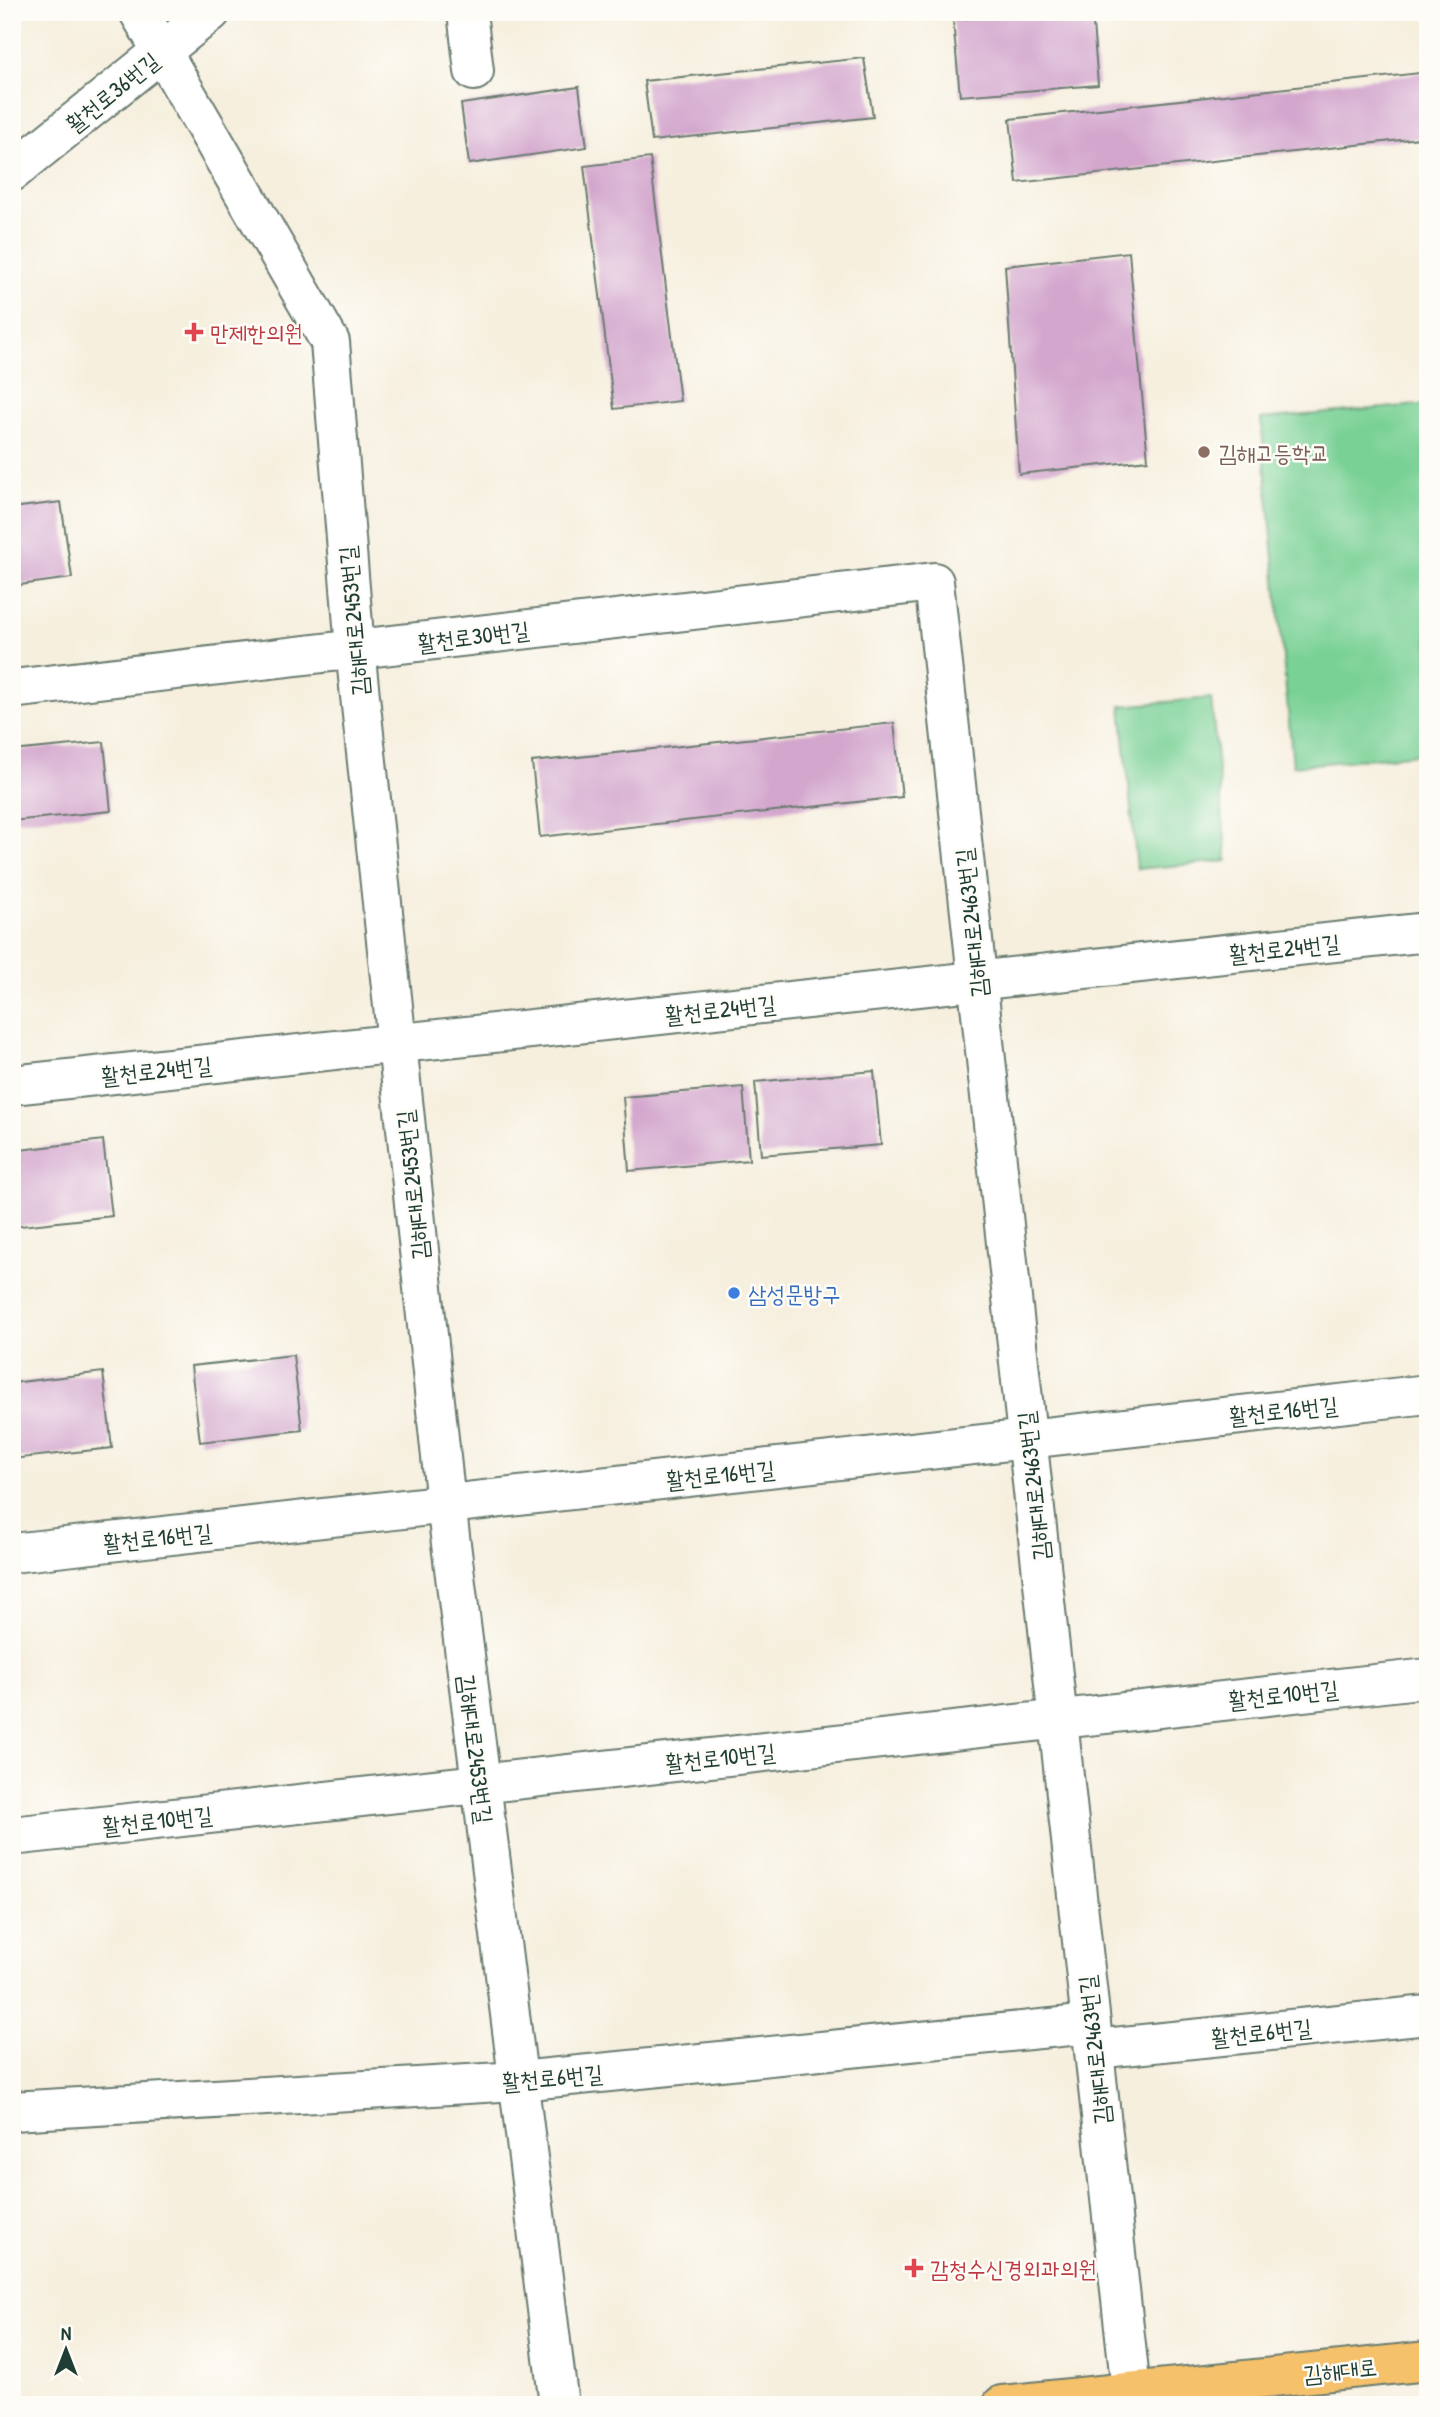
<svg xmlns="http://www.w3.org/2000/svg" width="1440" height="2417" viewBox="0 0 1440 2417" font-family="'Patrick Hand','Poor Story',sans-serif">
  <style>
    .garden { fill: #7ad196; stroke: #4c8765; stroke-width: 2 }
    .building { fill: #d3a6cd }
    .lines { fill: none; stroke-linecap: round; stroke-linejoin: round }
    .minor-casing { stroke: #6a7b70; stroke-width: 42 }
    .major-casing { stroke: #6a7b70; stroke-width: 42 }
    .minor { stroke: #fff; stroke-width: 38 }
    .major { stroke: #f5c16b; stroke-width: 38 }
    .health-dot { fill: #e0444e; stroke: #fdfcf7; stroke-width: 2.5 }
    .education-dot { fill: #8d6e63; stroke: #fdfcf7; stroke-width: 2.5 }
    .shop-dot { fill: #3f7fe0; stroke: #fdfcf7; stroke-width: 2.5 }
    .labels { text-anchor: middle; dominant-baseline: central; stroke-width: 5; stroke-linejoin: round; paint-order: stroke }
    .street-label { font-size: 23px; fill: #1f3d34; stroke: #fdfcf7 }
    .health-label { font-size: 23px; fill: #be3a42; stroke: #fdfcf7; text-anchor: start }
    .education-label { font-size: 23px; fill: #785e54; stroke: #fdfcf7; text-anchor: start }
    .shop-label { font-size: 23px; fill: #366cbe; stroke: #fdfcf7; text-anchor: start }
  </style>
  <rect width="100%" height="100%" fill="#fdfcf7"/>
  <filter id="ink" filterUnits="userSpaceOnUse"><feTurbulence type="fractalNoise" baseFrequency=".0143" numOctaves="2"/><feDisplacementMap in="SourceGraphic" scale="14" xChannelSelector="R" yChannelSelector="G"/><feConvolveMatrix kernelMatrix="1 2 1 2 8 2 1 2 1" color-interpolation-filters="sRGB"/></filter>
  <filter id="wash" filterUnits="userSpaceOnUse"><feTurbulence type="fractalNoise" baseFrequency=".00686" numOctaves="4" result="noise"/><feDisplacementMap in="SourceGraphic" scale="28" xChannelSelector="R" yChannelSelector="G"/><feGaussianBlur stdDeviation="1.57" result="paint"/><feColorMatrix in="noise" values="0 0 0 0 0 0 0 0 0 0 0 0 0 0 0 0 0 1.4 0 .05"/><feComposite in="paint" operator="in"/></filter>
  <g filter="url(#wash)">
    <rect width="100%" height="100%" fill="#f6efde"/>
    <g class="garden">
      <polygon points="1428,404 1428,753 1293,766 1261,419"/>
      <polygon points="1211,698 1227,861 1137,869 1121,706"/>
    </g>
    <g id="blocks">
      <g class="building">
        <polygon points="1046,12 1092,12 1098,85 960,96 953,20"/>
        <polygon points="864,58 873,117 652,141 644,81"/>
        <polygon points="1428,72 1428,137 1017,183 1010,119"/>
        <polygon points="579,87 587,147 469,164 461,104"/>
        <polygon points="650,158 680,401 614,409 584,166"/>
        <polygon points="1129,252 1148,460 1019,474 1005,266"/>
        <polygon points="61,502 72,578 12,586 12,508"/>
        <polygon points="894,723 902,797 540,837 532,762"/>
        <polygon points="104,742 111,811 12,821 12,751"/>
        <polygon points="874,1071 881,1145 761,1155 755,1082"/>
        <polygon points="743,1087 749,1160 629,1171 623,1097"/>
        <polygon points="103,1140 112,1216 12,1227 12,1151"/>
        <polygon points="293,1355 302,1430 200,1442 191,1366"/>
        <polygon points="103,1372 112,1448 12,1459 12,1383"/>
      </g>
    </g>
  </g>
  <g filter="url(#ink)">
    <use href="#blocks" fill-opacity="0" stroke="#6a7b70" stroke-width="2"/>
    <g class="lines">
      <defs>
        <g id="minor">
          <polyline points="139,12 330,342 355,649 446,1504 559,2405"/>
          <polyline points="467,12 474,71"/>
          <polyline points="12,172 211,12"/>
          <polyline points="12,689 934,582 1131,2391"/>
          <polyline points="12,1085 1428,932"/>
          <polyline points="12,1553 1428,1394"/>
          <polyline points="12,1836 1428,1678"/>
          <polyline points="1094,2049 1428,2015"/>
          <polyline points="12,2111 519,2081 1091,2024"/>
        </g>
        <polyline id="major" points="1002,2405 1428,2361"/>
      </defs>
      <use href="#minor" class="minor-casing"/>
      <use href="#major" class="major-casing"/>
      <use href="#minor" class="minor"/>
      <use href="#major" class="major"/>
    </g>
  </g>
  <g class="health-dot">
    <path d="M190.5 321.5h7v7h7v7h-7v7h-7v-7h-7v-7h7z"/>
    <path d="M910.5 2257.5h7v7h7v7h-7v7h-7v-7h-7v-7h7z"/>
  </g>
  <circle class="education-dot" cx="1204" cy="452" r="7"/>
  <circle class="shop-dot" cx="734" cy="1293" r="7"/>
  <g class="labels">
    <g class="street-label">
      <text transform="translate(112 92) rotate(-39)">활천로36번길</text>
      <text transform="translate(353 621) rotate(-95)">김해대로2453번길</text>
      <text transform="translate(473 636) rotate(-7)">활천로30번길</text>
      <text transform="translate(971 923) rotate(-96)">김해대로2463번길</text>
      <text transform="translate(1284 948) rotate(-6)">활천로24번길</text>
      <text transform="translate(720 1009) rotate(-6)">활천로24번길</text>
      <text transform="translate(156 1070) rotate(-6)">활천로24번길</text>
      <text transform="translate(412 1185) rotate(-96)">김해대로2453번길</text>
      <text transform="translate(1283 1410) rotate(-6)">활천로16번길</text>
      <text transform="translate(720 1474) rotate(-6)">활천로16번길</text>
      <text transform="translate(1033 1486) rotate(-96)">김해대로2463번길</text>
      <text transform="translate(157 1537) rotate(-6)">활천로16번길</text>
      <text transform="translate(1283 1694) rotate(-6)">활천로10번길</text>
      <text transform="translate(476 1749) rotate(83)">김해대로2453번길</text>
      <text transform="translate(720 1757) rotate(-6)">활천로10번길</text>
      <text transform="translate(157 1820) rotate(-6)">활천로10번길</text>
      <text transform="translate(1261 2032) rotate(-6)">활천로6번길</text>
      <text transform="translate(1094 2050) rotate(-96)">김해대로2463번길</text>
      <text transform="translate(552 2077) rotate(-5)">활천로6번길</text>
      <text transform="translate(1340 2370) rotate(-6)">김해대로</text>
    </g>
    <g class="health-label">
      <text x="210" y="332">만제한의원</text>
      <text x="930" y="2268">감청수신경외과의원</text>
    </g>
    <g class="education-label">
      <text x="1218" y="452">김해고등학교</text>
    </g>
    <g class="shop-label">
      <text x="748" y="1293">삼성문방구</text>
    </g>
  </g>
  <rect width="1440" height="2417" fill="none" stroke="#fdfcf7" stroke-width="42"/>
  <g transform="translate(66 2350)" stroke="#fdfcf7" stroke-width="5" paint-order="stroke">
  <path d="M0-5L12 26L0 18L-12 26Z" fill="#1f3d34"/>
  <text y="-10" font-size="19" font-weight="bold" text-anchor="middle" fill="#1f3d34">N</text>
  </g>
</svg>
